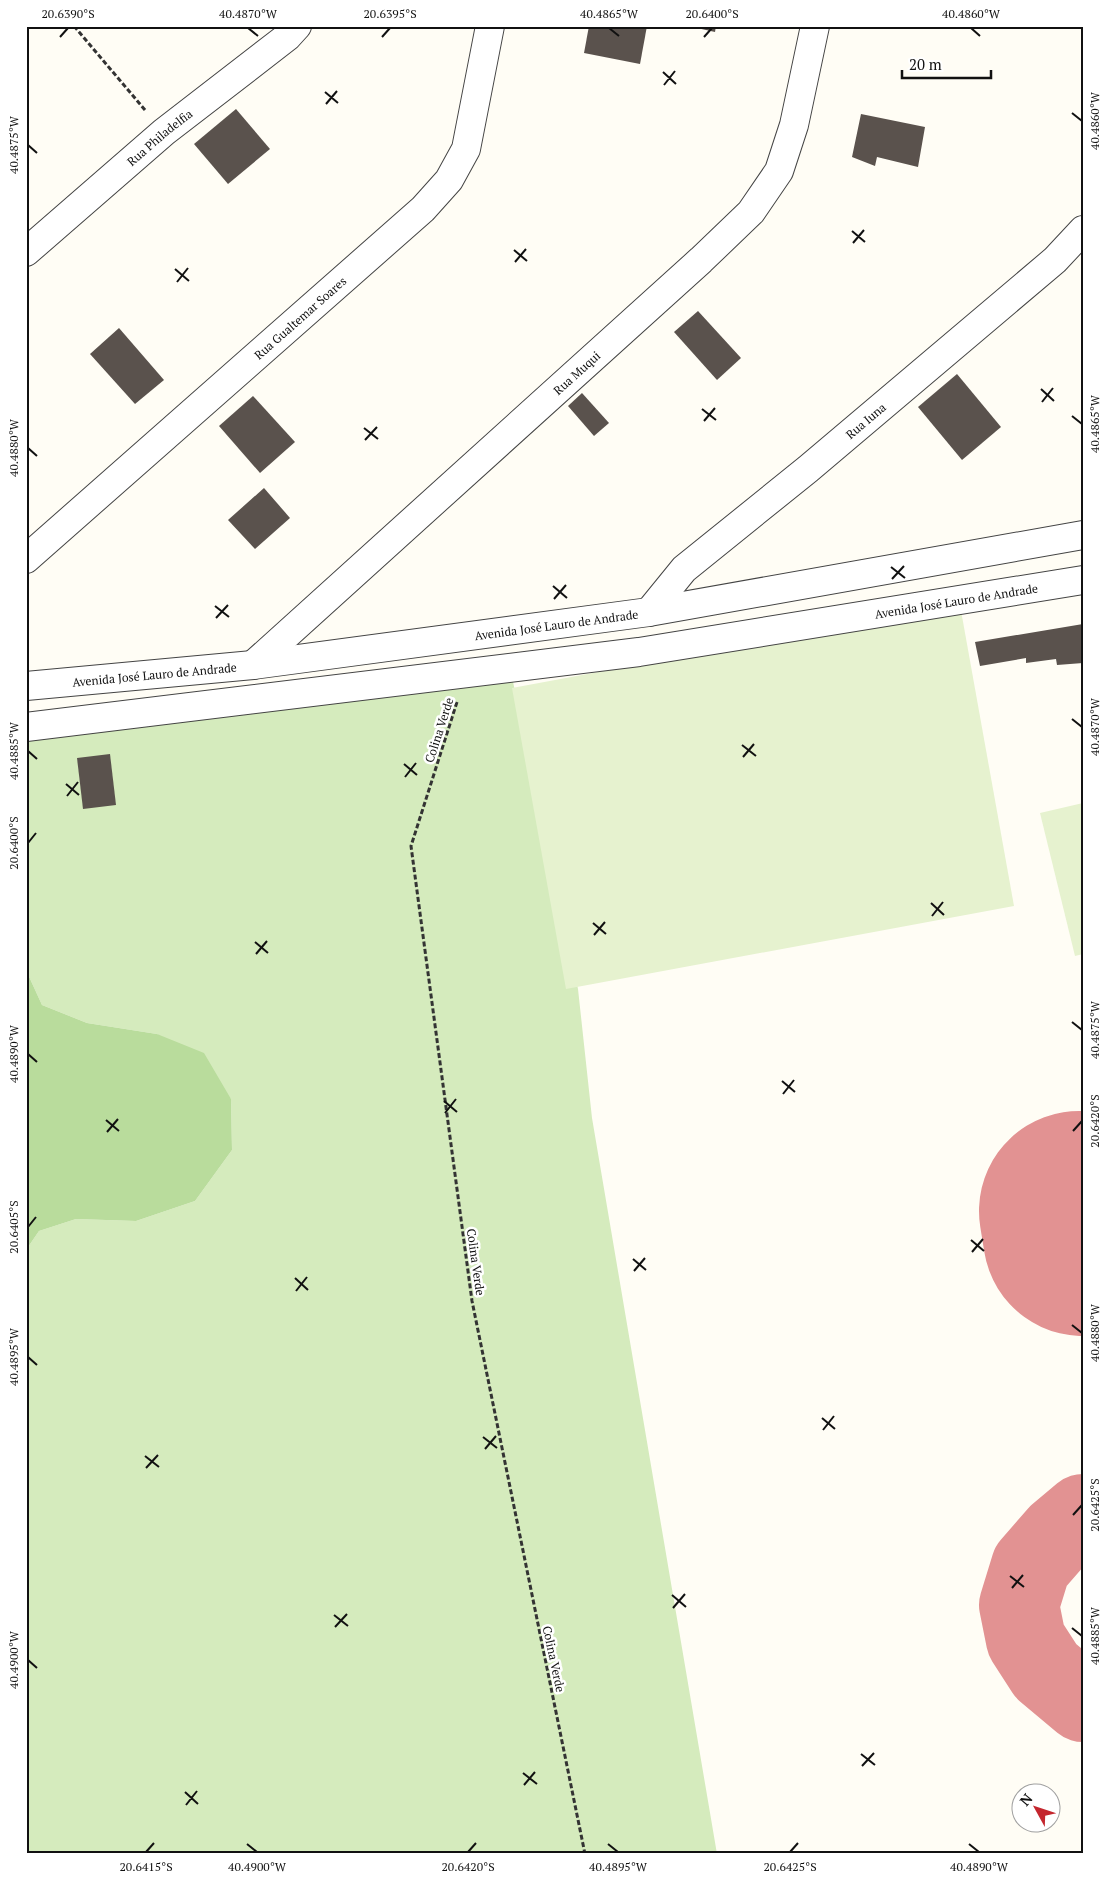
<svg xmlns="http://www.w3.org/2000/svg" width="1109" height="1880" viewBox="0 0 1109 1880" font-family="'PT Serif',serif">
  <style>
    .green { fill: #d5ebbd }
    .forest { fill: #b9dc9c }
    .pitch { fill: #e6f2cf }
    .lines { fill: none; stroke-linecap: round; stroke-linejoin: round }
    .taxiway { stroke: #e29292; stroke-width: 80 }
    .runway { stroke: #e29292; stroke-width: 200 }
    .building { fill: #5a524d }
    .minor-casing { stroke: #444; stroke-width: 30 }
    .path { stroke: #333; stroke-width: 3; stroke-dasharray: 5 2.5; stroke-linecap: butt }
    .minor { stroke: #fff; stroke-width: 28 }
    .ticks { fill: none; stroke: #111; stroke-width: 2 }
    .labels { text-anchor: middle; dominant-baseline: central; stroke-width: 5; stroke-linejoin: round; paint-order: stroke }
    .street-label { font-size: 12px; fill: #111; stroke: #fff }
    .neatline { fill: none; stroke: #111; stroke-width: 2 }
    .ticks-label { font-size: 12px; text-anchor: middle; fill: #111 }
  </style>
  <rect width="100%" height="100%" fill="#fffdf5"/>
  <polygon class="green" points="512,677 578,989 592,1118 717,1854 26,1854 26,1250 39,1231 76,1219 136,1221 195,1201 232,1150 231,1099 157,1034 87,1023 42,1005 26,970 26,733"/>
  <polygon class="forest" points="26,970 42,1005 87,1023 157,1034 204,1053 231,1099 232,1150 195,1201 136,1221 76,1219 39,1231 26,1250"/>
  <g class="pitch">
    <polygon points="960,605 1014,906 566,989 512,688"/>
    <polygon points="1083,803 1083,954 1075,956 1040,813"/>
  </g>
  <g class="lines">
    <polyline class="taxiway" points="1083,1514 1058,1535 1031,1566 1019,1605 1026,1640 1046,1671 1083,1702"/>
    <polyline class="runway" points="1079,1211 1083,1236"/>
  </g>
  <g class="building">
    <polygon points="589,26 647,26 640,64 584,53"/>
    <polygon points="688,26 716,26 715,32"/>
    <polygon points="236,109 270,149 228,184 194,144"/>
    <polygon points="861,114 925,127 918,167 877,157 875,166 852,157"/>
    <polygon points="698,311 741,358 717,380 674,332"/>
    <polygon points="119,328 164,380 135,404 90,354"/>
    <polygon points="957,374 1001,427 962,460 918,407"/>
    <polygon points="582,393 609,423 594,436 568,406"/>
    <polygon points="253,396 295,442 260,473 219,426"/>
    <polygon points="264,488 290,518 255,549 228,520"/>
    <polygon points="1083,624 1083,663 1057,665 1056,659 1026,663 1026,658 980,666 975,642"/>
    <polygon points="110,754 116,805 83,809 77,758"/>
  </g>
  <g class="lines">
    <defs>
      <g id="minor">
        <path id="s1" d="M26,252L164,132L287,37L297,26"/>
        <path id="s2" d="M26,559L423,209L449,180L466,149L490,26"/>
        <path id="s3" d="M649,612L684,569L808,469L1055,260L1083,230"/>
        <path id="s4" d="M253,665L701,260L751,212L779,171L794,125L815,26"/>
        <path id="s5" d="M26,686L253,665L649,612L1083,535"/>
        <path id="s6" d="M26,727L639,652L1083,580"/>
      </g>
    </defs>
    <use href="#minor" class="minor-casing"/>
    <g class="path">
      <polyline points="74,26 145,110"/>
      <polyline points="457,702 411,846 472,1301 585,1854"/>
    </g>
    <use href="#minor" class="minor"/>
  </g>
  <path class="ticks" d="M248,28L258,36M609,28L619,36M971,28L980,36M60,37L68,28M382,37L390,28M704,37L712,28M663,72L676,84M664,85L675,71M325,92L338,103M326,104L337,91M1072,113L1082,121M28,145L37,153M852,231L865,242M853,243L864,230M514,250L527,261M515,262L526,249M175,269L189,281M177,282L188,268M1041,389L1054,401M1042,402L1053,388M702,409L716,420M1072,416L1082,424M704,421L715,408M364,428L378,439M365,440L377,427M28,448L37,456M891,567L905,578M892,579L904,566M553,586L567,598M554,599L566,585M215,606L229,617M216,618L228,605M1072,719L1082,727M742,745L756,756M28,751L37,759M743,757L754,744M404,764L417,775M405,777L416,763M66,784L79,795M67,796L78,782M28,843L36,833M931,903L944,915M932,916L943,902M593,923L606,934M594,935L605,922M255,942L268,953M256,954L267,941M1072,1022L1082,1030M28,1054L37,1062M782,1081L795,1092M783,1094L794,1080M444,1101L457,1112M445,1113L456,1099M106,1120L119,1131M1073,1131L1082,1121M107,1132L118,1119M28,1227L36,1217M971,1240L984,1251M972,1252L983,1239M633,1259L646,1270M634,1271L645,1258M295,1278L308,1290M296,1291L307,1277M1072,1325L1082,1333M28,1357L37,1365M822,1418L835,1429M823,1430L834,1416M483,1437L497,1448M485,1449L496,1436M145,1456L159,1467M146,1468L158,1455M1073,1515L1082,1505M1010,1576L1024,1587M1012,1588L1023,1575M672,1595L686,1607M673,1608L685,1594M334,1615L348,1626M335,1627L347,1614M1072,1628L1082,1636M28,1660L37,1668M861,1754L875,1765M862,1766L874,1753M523,1773L537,1784M524,1785L535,1772M185,1792L198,1804M186,1805L197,1791M247,1844L257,1852M608,1844L618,1852M969,1844L979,1852M146,1852L154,1843M468,1852L476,1843M790,1852L798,1843"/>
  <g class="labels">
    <g class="street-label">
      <text stroke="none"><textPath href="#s1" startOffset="176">Rua Philadelfia</textPath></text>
      <text stroke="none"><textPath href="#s2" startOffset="365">Rua Gualtemar Soares</textPath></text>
      <text stroke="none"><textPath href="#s4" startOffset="436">Rua Muqui</textPath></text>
      <text stroke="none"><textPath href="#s3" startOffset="290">Rua Iuna</textPath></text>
      <text stroke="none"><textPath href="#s6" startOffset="939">Avenida José Lauro de Andrade</textPath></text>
      <text stroke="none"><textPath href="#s5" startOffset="534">Avenida José Lauro de Andrade</textPath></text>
      <text stroke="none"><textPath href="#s5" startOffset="129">Avenida José Lauro de Andrade</textPath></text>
      <text transform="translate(439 730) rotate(-72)">Colina Verde</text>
      <text transform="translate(476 1262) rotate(82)">Colina Verde</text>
      <text transform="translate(554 1659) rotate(78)">Colina Verde</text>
    </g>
  </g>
  <rect width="1109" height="1880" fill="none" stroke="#ffffff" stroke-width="55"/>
  <g transform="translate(1036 1808) rotate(310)"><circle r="24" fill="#ffffff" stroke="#a0a0a0"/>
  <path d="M0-4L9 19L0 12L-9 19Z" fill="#c4262e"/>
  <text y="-8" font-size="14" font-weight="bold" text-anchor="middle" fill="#111111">N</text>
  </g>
  <path d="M902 70v8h89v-8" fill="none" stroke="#111111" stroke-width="2.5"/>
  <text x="909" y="70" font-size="15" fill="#111111" stroke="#ffffff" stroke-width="4" paint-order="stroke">20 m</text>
  <rect x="28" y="28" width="1054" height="1824" class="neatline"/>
  <g class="ticks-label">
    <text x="68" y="18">20.6390°S</text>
    <text x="248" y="18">40.4870°W</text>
    <text x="390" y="18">20.6395°S</text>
    <text x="609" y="18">40.4865°W</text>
    <text x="712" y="18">20.6400°S</text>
    <text x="971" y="18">40.4860°W</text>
    <text transform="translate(1095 121) rotate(-90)" y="4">40.4860°W</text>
    <text transform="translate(14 145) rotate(-90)" y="4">40.4875°W</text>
    <text transform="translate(1095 424) rotate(-90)" y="4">40.4865°W</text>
    <text transform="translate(14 448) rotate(-90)" y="4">40.4880°W</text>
    <text transform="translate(1095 727) rotate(-90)" y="4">40.4870°W</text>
    <text transform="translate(14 751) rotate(-90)" y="4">40.4885°W</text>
    <text transform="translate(14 843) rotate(-90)" y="4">20.6400°S</text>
    <text transform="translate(1095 1030) rotate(-90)" y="4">40.4875°W</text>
    <text transform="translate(14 1054) rotate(-90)" y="4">40.4890°W</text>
    <text transform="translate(1095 1121) rotate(-90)" y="4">20.6420°S</text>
    <text transform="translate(14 1227) rotate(-90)" y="4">20.6405°S</text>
    <text transform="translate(1095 1333) rotate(-90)" y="4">40.4880°W</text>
    <text transform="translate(14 1357) rotate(-90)" y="4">40.4895°W</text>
    <text transform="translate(1095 1505) rotate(-90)" y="4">20.6425°S</text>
    <text transform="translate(1095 1636) rotate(-90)" y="4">40.4885°W</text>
    <text transform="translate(14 1660) rotate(-90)" y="4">40.4900°W</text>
    <text x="146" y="1871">20.6415°S</text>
    <text x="257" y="1871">40.4900°W</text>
    <text x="468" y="1871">20.6420°S</text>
    <text x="618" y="1871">40.4895°W</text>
    <text x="790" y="1871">20.6425°S</text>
    <text x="979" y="1871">40.4890°W</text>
  </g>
</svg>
